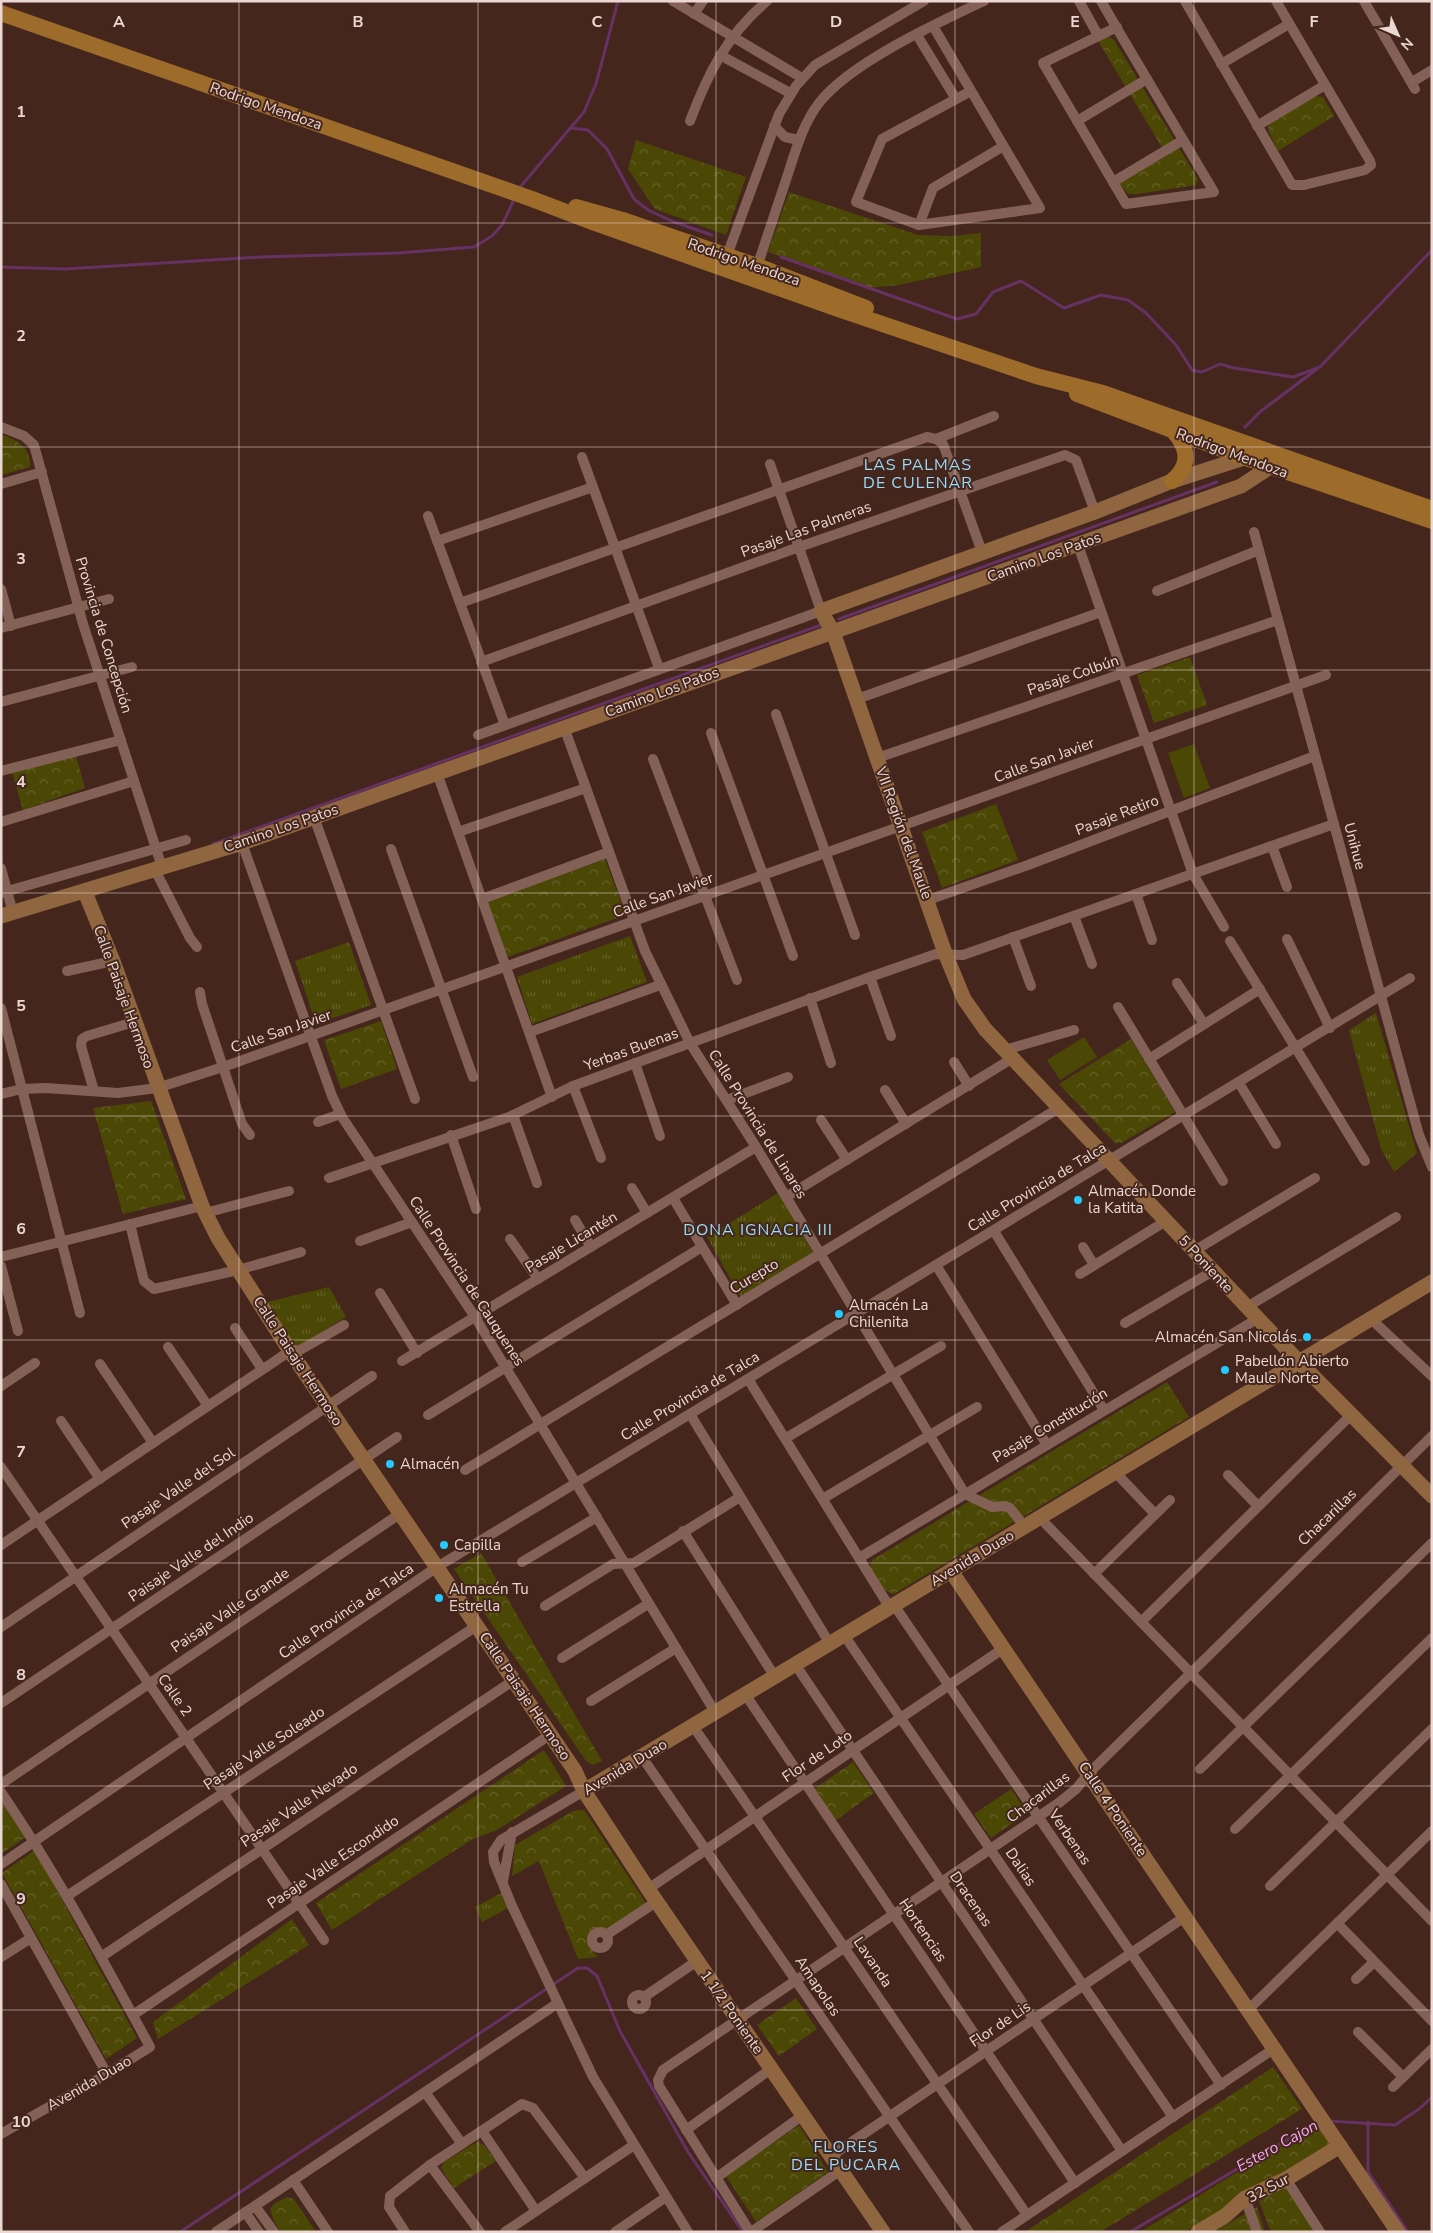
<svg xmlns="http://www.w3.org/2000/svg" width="1433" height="2233" viewBox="0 0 1433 2233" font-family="'Nunito Sans',sans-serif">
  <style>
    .grass { fill: url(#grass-tufts) }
    .park { fill: url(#park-crowns) }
    .pitch { fill: #4b4705 }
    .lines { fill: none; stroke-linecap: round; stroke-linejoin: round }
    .stream { stroke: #663163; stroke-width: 3 }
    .street { stroke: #836156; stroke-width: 10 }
    .secondary { stroke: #906640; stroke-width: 15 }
    .primary { stroke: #9d6b2a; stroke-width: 16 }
    .grid { fill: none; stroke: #ecd8d2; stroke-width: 1; stroke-opacity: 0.55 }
    .poi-dot { fill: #24c9fe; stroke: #44261d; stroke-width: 2 }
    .labels { text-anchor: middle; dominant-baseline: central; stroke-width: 4; stroke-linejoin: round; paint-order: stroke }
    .street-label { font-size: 15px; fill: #ecd8d2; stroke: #44261d }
    .poi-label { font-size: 15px; fill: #ecd8d2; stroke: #44261d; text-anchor: start }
    .neighbourhood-label { font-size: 16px; letter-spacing: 1px; fill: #98dcfa; stroke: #44261d }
    .water-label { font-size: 16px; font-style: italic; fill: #f6a6f0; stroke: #44261d }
    .grid-label { font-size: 16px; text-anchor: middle; font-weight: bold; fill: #ecd8d2; stroke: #44261d; stroke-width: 4; stroke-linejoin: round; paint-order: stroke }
  </style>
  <defs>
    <pattern id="grass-tufts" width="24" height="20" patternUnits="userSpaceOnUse" patternTransform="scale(1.25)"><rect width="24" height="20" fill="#4b4705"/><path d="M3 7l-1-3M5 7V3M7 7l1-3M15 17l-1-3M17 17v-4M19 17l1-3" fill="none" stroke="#656129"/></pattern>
    <pattern id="park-crowns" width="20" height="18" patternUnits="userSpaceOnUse" patternTransform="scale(1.25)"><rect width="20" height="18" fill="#4b4705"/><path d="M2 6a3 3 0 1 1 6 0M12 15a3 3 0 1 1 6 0" fill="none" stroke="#656129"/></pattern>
  </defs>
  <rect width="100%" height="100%" fill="#44261d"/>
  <g class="grass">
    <polygon points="630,936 647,982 532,1024 517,977"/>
    <polygon points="349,942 371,1005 316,1024 295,961"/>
    <polygon points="1376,1013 1417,1153 1394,1172 1381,1149 1349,1030"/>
    <polygon points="778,1193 814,1254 741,1298 707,1237"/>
    <polygon points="329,1287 346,1317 296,1348 267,1302"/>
    <polygon points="507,1890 512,1906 482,1922 475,1907"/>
  </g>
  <g class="park">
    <polygon points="1108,36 1114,40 1198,179 1196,185 1137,194 1128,194 1119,183 1167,156 1098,41"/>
    <polygon points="1315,96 1323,97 1334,116 1278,151 1268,130 1269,123"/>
    <polygon points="636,140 746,177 726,235 655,209 628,169"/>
    <polygon points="789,192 918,235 954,236 981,233 981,267 899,285 867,288 768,252"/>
    <path d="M1,434C17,440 31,448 30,467L1,475Z"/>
    <polygon points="1190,657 1207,705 1154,723 1137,675"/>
    <polygon points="76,756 85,788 23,810 12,772"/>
    <polygon points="996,804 1018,860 942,888 922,832"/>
    <polygon points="605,859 626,915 507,957 487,902"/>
    <polygon points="381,1021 397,1069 341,1089 324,1040"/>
    <polygon points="1131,1039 1175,1112 1121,1143 1115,1143 1059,1084"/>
    <polygon points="151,1101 186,1199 123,1214 93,1108"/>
    <polygon points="1167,1382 1189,1417 894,1594 884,1590 870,1568 872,1560"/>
    <polygon points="481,1553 602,1761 593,1765 586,1761 454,1569"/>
    <polygon points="544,1750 566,1786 497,1830 471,1840 332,1930 316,1903"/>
    <polygon points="853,1762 874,1793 836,1820 814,1789"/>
    <polygon points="1011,1789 1027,1813 991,1838 974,1814"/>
    <polygon points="1,1801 26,1837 1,1854"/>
    <path d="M584,1810L648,1906L606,1933L600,1932C588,1940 589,1948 598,1957L578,1959L539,1861L512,1876L515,1845L573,1811Z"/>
    <polygon points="35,1850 137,2038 106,2059 2,1873"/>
    <polygon points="292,1919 309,1945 158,2039 153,2022"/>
    <polygon points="796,1998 817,2029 779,2056 757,2025"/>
    <polygon points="1273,2067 1302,2109 1100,2232 1025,2232"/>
    <polygon points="1317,2123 1331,2143 1185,2232 1140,2232"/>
    <polygon points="799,2125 828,2172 756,2222 726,2176"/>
    <polygon points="477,2142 484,2145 496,2161 454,2188 441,2168 444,2162"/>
    <polygon points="1285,2186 1316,2232 1271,2232 1259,2201"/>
    <polygon points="287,2197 294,2199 316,2232 281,2232 274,2221 270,2209 275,2203"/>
    <polygon points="1257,2207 1265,2232 1213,2232"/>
  </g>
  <g class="pitch">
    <polygon points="1194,744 1210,788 1184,798 1168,753"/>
    <polygon points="1084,1037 1097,1057 1060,1080 1047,1060"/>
  </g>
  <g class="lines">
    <g class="stream">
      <polyline points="571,128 588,130 607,149 634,199 648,210 674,222 712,235"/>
      <polyline points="521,186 584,112 596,84 618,1"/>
      <polyline points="781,257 957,319 976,314 993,292 1021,281 1064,308 1101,295 1128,300 1146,313 1176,345 1192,370 1202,372 1220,364 1234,368 1293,377 1320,367 1432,250"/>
      <polyline points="1,267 65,269 261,257 398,253 474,247 492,236 502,225 513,202"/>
      <polyline points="1245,427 1261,411 1317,369"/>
      <polyline points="839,619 1217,482"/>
      <polyline points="213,844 821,625"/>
      <polyline points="1328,2121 1395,2125 1419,2109 1432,2097"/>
      <polyline points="1368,2122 1368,2172 1408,2232"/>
      <polyline points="180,2232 578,1968 587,1968 597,1976 620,2031 688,2152 743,2232"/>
      <polyline points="1130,2232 1317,2122"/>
    </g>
    <g class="street">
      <polyline points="673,1 802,78"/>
      <polyline points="1079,1 1098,35"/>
      <polyline points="1101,1 1122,37 1214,192 1126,204 1043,63 1117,27"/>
      <polyline points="1185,1 1292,185 1304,185 1365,170 1371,165 1370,161 1276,1"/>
      <polyline points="1364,1 1415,89"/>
      <polyline points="694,14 703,1"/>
      <polyline points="933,26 1040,208 919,225 856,202 882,139 971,91"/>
      <polyline points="917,35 956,99"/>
      <polyline points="720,55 790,93"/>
      <polyline points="1221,64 1289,24"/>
      <polyline points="1412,82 1432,70"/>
      <path d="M690,121C708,73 727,35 767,1"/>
      <polyline points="1077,121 1147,79"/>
      <polyline points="774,126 785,137 799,140"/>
      <polyline points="1257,126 1325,85"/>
      <polyline points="1113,182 1183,140"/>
      <polyline points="919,225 933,188 1002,147"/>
      <polyline points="725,261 779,114 796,86 815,65 924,1"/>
      <path d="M756,270C766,240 776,210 786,180C795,153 802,125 819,103C850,63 937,23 984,1"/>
      <polyline points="1,427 24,436 34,445 83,624 162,867"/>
      <polyline points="936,439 994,416"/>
      <polyline points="582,457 659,668"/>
      <polyline points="1,484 42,472"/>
      <polyline points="428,516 505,725"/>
      <polyline points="1254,532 1419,1135 1432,1167"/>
      <polyline points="437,541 593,487"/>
      <polyline points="1078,545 1193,874 1224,927"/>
      <polyline points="1,589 11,626"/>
      <polyline points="1157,591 1259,550"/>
      <polyline points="460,603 927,437 936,439 943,444 982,552"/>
      <polyline points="1,628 109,599"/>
      <polyline points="481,662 799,547 1065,455 1076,460 1095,512"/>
      <polyline points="857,699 1101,612"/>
      <polyline points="1,702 132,667"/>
      <polyline points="776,714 855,935"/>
      <polyline points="564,727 645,951 690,1043 756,1147 965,1494 992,1507 1005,1506 1010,1508 1025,1527"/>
      <polyline points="711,733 793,956"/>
      <polyline points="478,735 821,611 770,464"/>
      <polyline points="877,758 1278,620"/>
      <polyline points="653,759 737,980"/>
      <polyline points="1,771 121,740"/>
      <polyline points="437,773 552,1097"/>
      <polyline points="314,817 415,1099"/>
      <polyline points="1,822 134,781"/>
      <polyline points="458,832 586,788"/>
      <polyline points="242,843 332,1096 342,1117 475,1317 715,1712"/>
      <polyline points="1272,846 1287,887"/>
      <polyline points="391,849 473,1077"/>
      <polyline points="1,868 13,913"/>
      <polyline points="155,870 190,938 197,947"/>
      <polyline points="1,893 186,840"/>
      <polyline points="1136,894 1152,940"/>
      <polyline points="482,899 609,852"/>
      <polyline points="928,900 1028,865 1315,756"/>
      <polyline points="1074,916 1092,964"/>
      <polyline points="1013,937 1031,986"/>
      <polyline points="1287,939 1330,1028"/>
      <polyline points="1230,941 1365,1161"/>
      <polyline points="67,971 113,961"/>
      <polyline points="870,977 891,1036"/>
      <polyline points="1177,983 1204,1024"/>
      <polyline points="200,992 202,1004 242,1124 250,1135"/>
      <polyline points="810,998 831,1063"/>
      <polyline points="1118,1007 1223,1181"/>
      <polyline points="1,1008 80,1313"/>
      <polyline points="530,1032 660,985"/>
      <polyline points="1005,1050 1074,1030"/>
      <polyline points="1149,1059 1260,989"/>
      <polyline points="954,1062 969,1086"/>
      <polyline points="635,1063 660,1136"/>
      <polyline points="1239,1083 1276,1144"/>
      <polyline points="573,1086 601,1158"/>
      <polyline points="885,1090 906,1124"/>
      <polyline points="94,1091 81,1046 82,1039 87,1036 134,1022"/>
      <polyline points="1,1094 22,1089 46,1088 118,1093 157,1088 223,1067 1326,675"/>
      <polyline points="727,1100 788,1077"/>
      <polyline points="513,1115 537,1183"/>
      <polyline points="821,1120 847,1160"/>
      <polyline points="318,1122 340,1114"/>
      <polyline points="451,1135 476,1209"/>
      <polyline points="329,1178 509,1117 573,1086 870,977 936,954 963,955 1334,824"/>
      <polyline points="632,1188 647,1213"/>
      <polyline points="786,1197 1013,1058"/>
      <polyline points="673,1198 737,1305"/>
      <polyline points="205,1213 289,1191"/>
      <polyline points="575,1220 591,1247"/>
      <polyline points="130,1224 144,1281 154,1289 238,1270 301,1252"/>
      <polyline points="994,1231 1104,1410"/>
      <polyline points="510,1239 538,1279"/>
      <polyline points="360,1241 412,1222"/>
      <polyline points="1083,1247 1094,1265"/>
      <polyline points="1194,1251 1315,1178"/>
      <polyline points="1,1257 202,1206"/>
      <polyline points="936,1265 1047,1445"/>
      <polyline points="1,1266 18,1331"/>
      <polyline points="1080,1274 1166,1221"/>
      <polyline points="380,1293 417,1353"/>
      <polyline points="1247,1307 1396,1217"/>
      <polyline points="1371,1319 1432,1376"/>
      <polyline points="1125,1323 1213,1271"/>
      <polyline points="235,1328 262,1369"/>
      <polyline points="168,1347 208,1406"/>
      <polyline points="402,1361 756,1147"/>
      <polyline points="100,1364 153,1443"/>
      <polyline points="748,1379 890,1608"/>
      <polyline points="1,1386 35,1363"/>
      <polyline points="690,1414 830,1644"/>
      <polyline points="428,1415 702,1247"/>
      <polyline points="61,1421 100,1479"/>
      <polyline points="786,1438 941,1346"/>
      <polyline points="1,1467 324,1940"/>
      <polyline points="465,1470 1059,1108"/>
      <polyline points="1115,1472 1155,1514"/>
      <polyline points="1228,1475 1258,1506"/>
      <polyline points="824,1498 977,1407"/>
      <polyline points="1040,1518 1432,1921"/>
      <polyline points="683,1531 775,1677"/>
      <polyline points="1,1545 290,1351 300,1350 344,1325"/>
      <polyline points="859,1558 1257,1319"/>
      <polyline points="522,1562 597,1517"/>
      <polyline points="1094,1574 1170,1500"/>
      <polyline points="894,1605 1221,2085"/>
      <polyline points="545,1606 613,1564 634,1563 740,1497"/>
      <polyline points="1141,1622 1351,1415"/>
      <polyline points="1,1627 372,1376"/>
      <polyline points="844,1635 1173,2117"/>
      <polyline points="562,1658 648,1604"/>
      <polyline points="795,1664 1122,2151"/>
      <polyline points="745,1694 1075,2183"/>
      <polyline points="591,1701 676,1648"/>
      <polyline points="1,1703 397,1437"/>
      <polyline points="693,1726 1027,2215"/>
      <polyline points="642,1757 969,2232"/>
      <polyline points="1200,1769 1432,1543"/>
      <polyline points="1,1784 401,1513"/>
      <polyline points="584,1791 501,1840 493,1852 494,1862 512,1906 593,2077 688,2232"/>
      <path d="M1,1792C57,1874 103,1960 150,2047L107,2074L1,2134"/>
      <polyline points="1235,1829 1432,1638"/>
      <polyline points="1,1864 437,1567 1410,978"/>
      <polyline points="503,1881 512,1832"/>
      <polyline points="1,1884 107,2074"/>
      <polyline points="1270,1886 1432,1729"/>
      <polyline points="648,1889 1004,1648"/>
      <polyline points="67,1896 478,1625"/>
      <polyline points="1337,1923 1432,2021"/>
      <circle cx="600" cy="1940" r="8"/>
      <polyline points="606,1935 656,1902"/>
      <polyline points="1,1957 31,1938"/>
      <polyline points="101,1957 514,1680"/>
      <polyline points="1356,1979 1374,1962"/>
      <circle cx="639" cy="2002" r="7"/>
      <polyline points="644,1997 697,1961"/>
      <polyline points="1249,2009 1432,1831"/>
      <polyline points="133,2015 551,1734"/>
      <polyline points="1358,2032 1403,2077"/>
      <polyline points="1393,2087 1432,2049"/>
      <polyline points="425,2092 462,2144"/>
      <polyline points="686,2130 771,2069"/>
      <polyline points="482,2131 536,2211"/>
      <polyline points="831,2156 1186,1916"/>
      <polyline points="430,2165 480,2232"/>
      <polyline points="716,2178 803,2115"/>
      <polyline points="1286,2179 1320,2232"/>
      <polyline points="293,2180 328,2232"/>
      <polyline points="1245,2198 1257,2232"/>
      <polyline points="255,2206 274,2232"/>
      <polyline points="245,2212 259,2232"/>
      <polyline points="216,2232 558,2003"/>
      <polyline points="405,2232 389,2207 390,2196 430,2165 522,2104 533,2108 585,2178"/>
      <polyline points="505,2232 634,2145"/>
      <polyline points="615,2232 666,2197"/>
      <polyline points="750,2232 659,2086 658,2080 663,2070 1060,1802 1076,1789 1089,1773 1432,1436"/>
      <polyline points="751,2232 841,2170"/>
      <polyline points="1002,2232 1275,2048"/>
    </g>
    <g class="secondary">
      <polyline points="1250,456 1172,481 1095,512 821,611 833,632 945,953 964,999 985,1029 1299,1362 1432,1496"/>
      <polyline points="85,892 113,961 202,1206 218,1238 290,1351 575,1771 584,1791 648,1889 883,2232"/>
      <polyline points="1,916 242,843 1241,486 1270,467 1273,456"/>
      <polyline points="951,1571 1398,2232"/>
      <polyline points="584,1791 1432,1282"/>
      <polyline points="1198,2232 1225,2216 1245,2198 1286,2179 1340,2146"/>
    </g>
    <g class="primary">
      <polyline points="1,13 532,199 595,223 838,309 1036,376 1103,393 1432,509"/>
      <polyline points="576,207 626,221 757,266 866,308"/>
      <polyline points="1077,394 1243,457 1432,521"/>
      <path d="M1172,481C1190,466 1189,450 1175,433"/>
    </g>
  </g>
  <path class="grid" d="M239,1V2232M478,1V2232M716,1V2232M955,1V2232M1194,1V2232M1,223H1432M1,447H1432M1,670H1432M1,893H1432M1,1116H1432M1,1340H1432M1,1563H1432M1,1786H1432M1,2010H1432"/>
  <g class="poi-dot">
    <circle cx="1078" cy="1200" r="5"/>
    <circle cx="839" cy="1314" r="5"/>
    <circle cx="1307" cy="1337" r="5"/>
    <circle cx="1225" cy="1370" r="5"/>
    <circle cx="390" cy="1464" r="5"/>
    <circle cx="444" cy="1545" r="5"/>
    <circle cx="439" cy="1598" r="5"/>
  </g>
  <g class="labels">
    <g class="street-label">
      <text transform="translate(266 106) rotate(19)">Rodrigo Mendoza</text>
      <text transform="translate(744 262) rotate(19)">Rodrigo Mendoza</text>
      <text transform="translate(1232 453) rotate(20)">Rodrigo Mendoza</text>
      <text transform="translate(806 529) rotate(-20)">Pasaje Las Palmeras</text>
      <text transform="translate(1044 557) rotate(-20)">Camino Los Patos</text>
      <text transform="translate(104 635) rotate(73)">Provincia de Concepción</text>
      <text transform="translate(1073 675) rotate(-19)">Pasaje Colbún</text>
      <text transform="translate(662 692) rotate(-20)">Camino Los Patos</text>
      <text transform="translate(1044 760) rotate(-20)">Calle San Javier</text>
      <text transform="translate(1117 815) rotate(-21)">Pasaje Retiro</text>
      <text transform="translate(281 828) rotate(-19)">Camino Los Patos</text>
      <text transform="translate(904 833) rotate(70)">VII Región del Maule</text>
      <text transform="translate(1355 846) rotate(75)">Unihue</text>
      <text transform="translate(663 895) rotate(-20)">Calle San Javier</text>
      <text transform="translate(124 997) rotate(70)">Calle Paisaje Hermoso</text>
      <text transform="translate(281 1031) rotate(-19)">Calle San Javier</text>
      <text transform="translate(631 1049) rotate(-20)">Yerbas Buenas</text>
      <text transform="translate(758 1124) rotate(58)">Calle Provincia de Linares</text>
      <text transform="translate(1037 1187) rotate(-31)">Calle Provincia de Talca</text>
      <text transform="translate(571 1242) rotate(-31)">Pasaje Licantén</text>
      <text transform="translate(1206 1264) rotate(47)">5 Poniente</text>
      <text transform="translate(754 1276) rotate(-31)">Curepto</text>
      <text transform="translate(467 1281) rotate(57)">Calle Provincia de Cauquenes</text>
      <text transform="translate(298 1361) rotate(57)">Calle Paisaje Hermoso</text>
      <text transform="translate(690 1396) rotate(-31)">Calle Provincia de Talca</text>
      <text transform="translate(1050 1425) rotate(-31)">Pasaje Constitución</text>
      <text transform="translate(178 1488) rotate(-34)">Pasaje Valle del Sol</text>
      <text transform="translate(1327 1517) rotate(-44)">Chacarillas</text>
      <text transform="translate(191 1557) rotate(-34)">Paisaje Valle del Indio</text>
      <text transform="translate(972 1558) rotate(-31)">Avenida Duao</text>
      <text transform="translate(230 1610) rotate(-34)">Paisaje Valle Grande</text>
      <text transform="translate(346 1611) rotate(-34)">Calle Provincia de Talca</text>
      <text transform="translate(175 1695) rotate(55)">Calle 2</text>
      <text transform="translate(525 1696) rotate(56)">Calle Paisaje Hermoso</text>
      <text transform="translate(264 1748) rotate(-33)">Pasaje Valle Soleado</text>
      <text transform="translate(817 1756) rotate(-34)">Flor de Loto</text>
      <text transform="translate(625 1767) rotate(-31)">Avenida Duao</text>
      <text transform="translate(1038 1797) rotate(-37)">Chacarillas</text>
      <text transform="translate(299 1805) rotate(-34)">Pasaje Valle Nevado</text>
      <text transform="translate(1113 1809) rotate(56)">Calle 4 Poniente</text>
      <text transform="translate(1070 1837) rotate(56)">Verbenas</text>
      <text transform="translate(333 1862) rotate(-34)">Pasaje Valle Escondido</text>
      <text transform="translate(1021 1867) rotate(56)">Dalias</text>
      <text transform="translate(971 1899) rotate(56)">Dracenas</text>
      <text transform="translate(923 1930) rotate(56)">Hortencias</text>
      <text transform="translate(873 1962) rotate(56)">Lavanda</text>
      <text transform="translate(818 1986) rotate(56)">Amapolas</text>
      <text transform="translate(732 2012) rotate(55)">1 1/2 Poniente</text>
      <text transform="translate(1000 2024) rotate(-34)">Flor de Lis</text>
      <text transform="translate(89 2083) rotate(-30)">Avenida Duao</text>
      <text transform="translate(1268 2188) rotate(-28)">32 Sur</text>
    </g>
    <g class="poi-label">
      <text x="1088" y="1191">Almacén Donde<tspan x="1088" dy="17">la Katita</tspan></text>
      <text x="849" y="1305">Almacén La<tspan x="849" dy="17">Chilenita</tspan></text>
      <text x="1297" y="1337" text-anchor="end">Almacén San Nicolás</text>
      <text x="1235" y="1361">Pabellón Abierto<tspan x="1235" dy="17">Maule Norte</tspan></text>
      <text x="400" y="1464">Almacén</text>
      <text x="454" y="1545">Capilla</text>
      <text x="449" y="1589">Almacén Tu<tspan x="449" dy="17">Estrella</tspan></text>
    </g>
    <g class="neighbourhood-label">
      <text x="918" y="465">LAS PALMAS<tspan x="918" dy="18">DE CULENAR</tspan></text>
      <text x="758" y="1230">DONA IGNACIA III</text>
      <text x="846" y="2147">FLORES<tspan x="846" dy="18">DEL PUCARA</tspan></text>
    </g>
    <g class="water-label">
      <text transform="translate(1277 2146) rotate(-29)">Estero Cajon</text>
    </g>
  </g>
  <g class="grid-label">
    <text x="119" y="27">A</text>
    <text x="358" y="27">B</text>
    <text x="597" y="27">C</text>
    <text x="836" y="27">D</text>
    <text x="1075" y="27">E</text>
    <text x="1314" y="27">F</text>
    <text x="21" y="117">1</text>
    <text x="21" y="341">2</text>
    <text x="21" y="564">3</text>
    <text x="21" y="787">4</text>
    <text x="21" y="1011">5</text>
    <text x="21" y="1234">6</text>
    <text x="21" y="1457">7</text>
    <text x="21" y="1680">8</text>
    <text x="21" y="1904">9</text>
    <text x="21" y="2127">10</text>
  </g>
  <rect width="1433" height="2233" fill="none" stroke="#ecd8d2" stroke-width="5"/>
  <g transform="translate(1398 35) rotate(135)" stroke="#44261d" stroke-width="4" paint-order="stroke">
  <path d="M0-4L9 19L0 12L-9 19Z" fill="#ecd8d2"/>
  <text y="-8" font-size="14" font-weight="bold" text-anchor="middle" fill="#ecd8d2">N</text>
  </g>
</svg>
